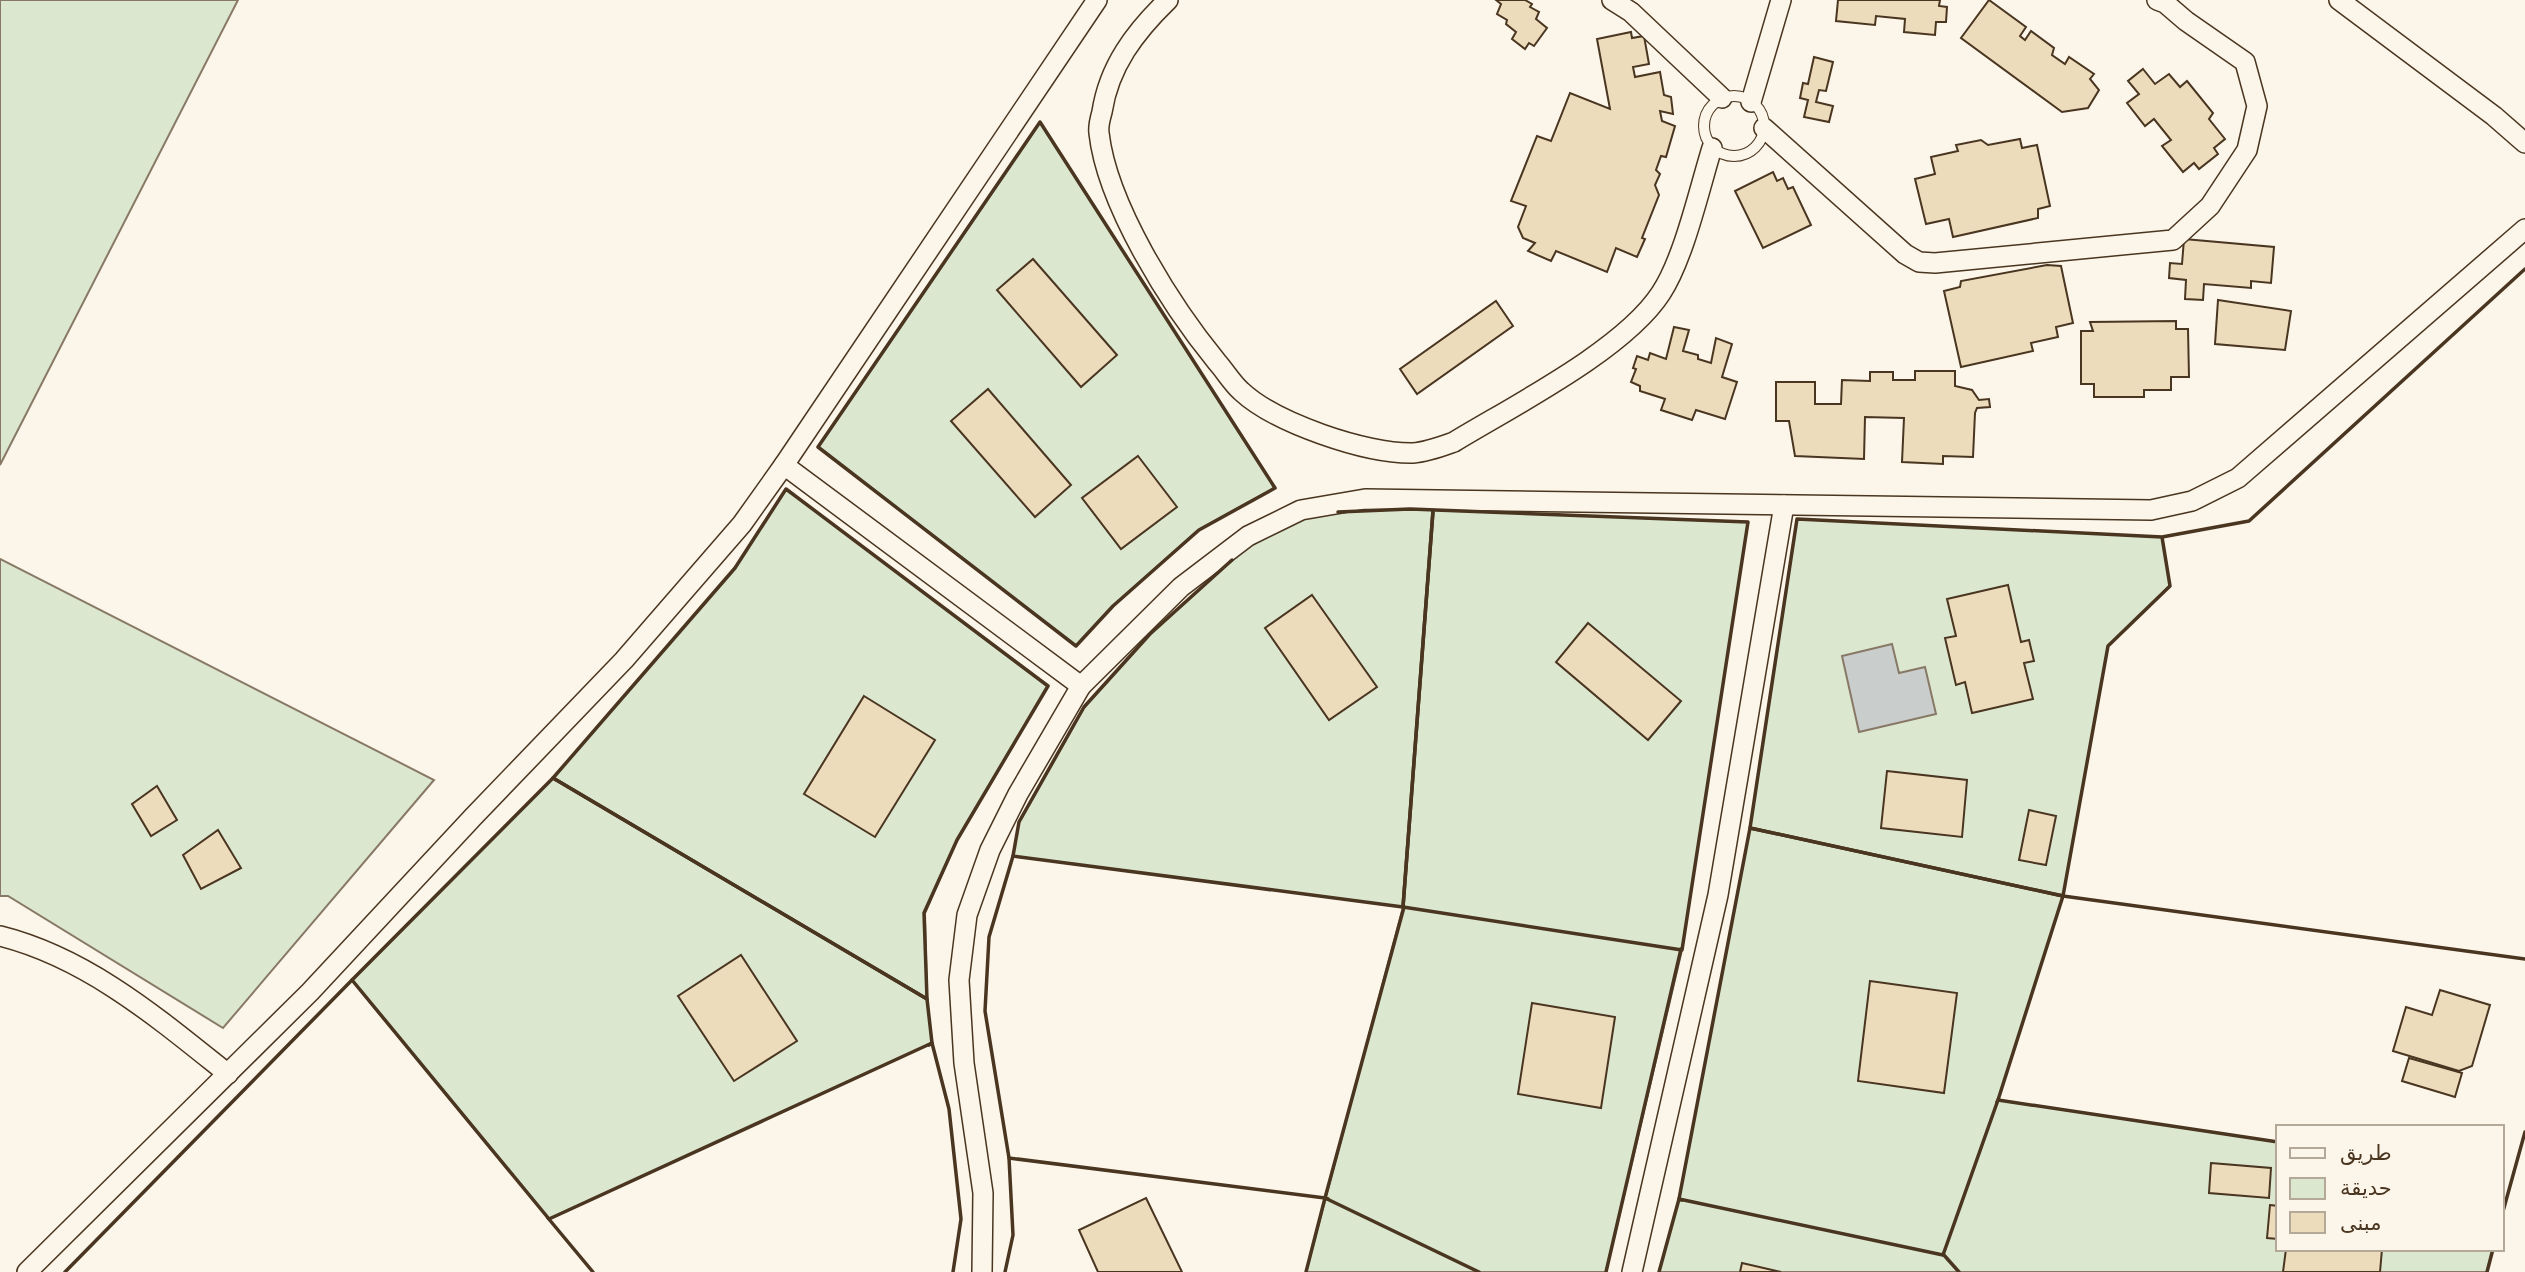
<svg xmlns="http://www.w3.org/2000/svg" width="2525" height="1272" viewBox="0 0 2525 1272" font-family="'DejaVu Sans','Noto Sans Arabic',sans-serif">
  <style>
    .green { fill: #dce7d0; stroke: #887966; stroke-width: 2 }
    .water { fill: #c9cecd; stroke: #887966; stroke-width: 2 }
    .building { fill: #ecdcbc; stroke: #4a3520; stroke-width: 2 }
    .lines { fill: none; stroke-linecap: round; stroke-linejoin: round }
    .lane-casing { stroke: #4a3520; stroke-width: 12 }
    .street-casing { stroke: #4a3520; stroke-width: 22 }
    .lane { stroke: #fbf6e9; stroke-width: 10 }
    .street { stroke: #fbf6e9; stroke-width: 19 }
    .wall { stroke: #4a3520; stroke-width: 3.5 }
  </style>
  <rect width="100%" height="100%" fill="#fbf6e9"/>
  <g class="green">
    <polygon points="0,0 238,0 0,465"/>
    <polygon points="1040,122 1275,488 1198,530 1113,606 1076,646 818,447"/>
    <polygon points="786,489 1048,686 957,840 925,913 927,999 932,1043 549,1219 352,980 553,778 735,568"/>
    <polygon points="1410,509 1748,522 1682,950 1606,1272 1306,1272 1403,907 1013,856 1019,822 1084,707 1150,634 1244,549 1312,513"/>
    <polygon points="1797,519 2162,537 2170,586 2108,646 2063,896 1998,1100 2278,1142 2278,1249 2493,1249 2487,1272 1659,1272 1679,1199 1750,828"/>
    <polygon points="0,559 434,780 223,1028 8,896 0,896"/>
  </g>
  <polygon class="water" points="1892,644 1899,673 1925,667 1936,714 1859,732 1842,656"/>
  <g class="building">
    <polygon points="1496,0 1525,0 1532,4 1530,7 1539,12 1536,19 1547,28 1534,46 1529,43 1525,49 1512,39 1516,32 1506,24 1507,20 1497,14 1501,4"/>
    <polygon points="1838,0 1940,0 1939,6 1947,7 1946,22 1936,22 1935,35 1904,32 1905,19 1876,16 1875,25 1836,21"/>
    <polygon points="1989,0 2026,27 2020,36 2025,40 2031,31 2054,48 2052,55 2065,64 2069,57 2094,74 2090,79 2099,90 2088,108 2062,112 1961,38"/>
    <polygon points="1631,32 1632,38 1644,36 1649,64 1633,67 1635,77 1660,72 1664,95 1671,97 1673,114 1660,111 1662,121 1675,126 1666,157 1661,156 1656,170 1660,174 1655,185 1659,195 1642,238 1645,239 1637,257 1616,248 1607,272 1556,251 1551,261 1528,251 1535,243 1523,238 1518,227 1526,206 1511,201 1537,136 1551,141 1570,93 1610,109 1597,39"/>
    <polygon points="1814,57 1833,62 1826,91 1819,90 1816,102 1833,106 1829,122 1804,117 1808,100 1800,98 1803,83 1808,84"/>
    <polygon points="2143,69 2155,84 2169,74 2180,87 2187,81 2213,113 2209,119 2225,139 2214,148 2218,154 2199,169 2194,163 2183,172 2162,146 2171,140 2154,119 2145,126 2127,103 2139,94 2128,81"/>
    <polygon points="2020,139 2022,148 2037,145 2050,206 2038,209 2038,218 1953,237 1949,219 1926,224 1915,179 1935,174 1931,157 1958,151 1956,145 1981,140 1988,145"/>
    <polygon points="1773,172 1777,181 1783,178 1788,189 1793,187 1811,225 1763,248 1735,191"/>
    <polygon points="2184,239 2274,247 2271,283 2251,281 2251,288 2204,284 2203,300 2185,299 2186,280 2169,278 2170,263 2182,264"/>
    <polygon points="1033,259 1117,355 1081,387 997,290"/>
    <polygon points="2047,265 2061,266 2073,323 2056,327 2058,337 2031,343 2033,351 1961,367 1944,291 1960,287 1961,281"/>
    <polygon points="2218,300 2291,311 2285,350 2215,344"/>
    <polygon points="1496,301 1513,326 1417,394 1400,369"/>
    <polygon points="2176,321 2176,329 2188,329 2189,377 2171,377 2171,390 2144,390 2144,397 2094,397 2094,384 2081,384 2081,331 2093,331 2090,322"/>
    <polygon points="1674,327 1689,330 1683,351 1698,355 1698,359 1711,363 1716,338 1732,344 1722,377 1737,382 1725,419 1696,410 1692,420 1661,410 1665,399 1640,391 1640,386 1631,382 1636,369 1633,368 1637,356 1648,360 1650,353 1666,359"/>
    <polygon points="1915,371 1955,371 1955,386 1972,390 1979,400 1989,399 1990,407 1977,408 1975,413 1973,457 1943,456 1943,464 1902,462 1904,418 1865,417 1864,459 1795,456 1789,421 1776,421 1776,382 1815,382 1815,404 1841,404 1842,380 1870,381 1870,372 1893,372 1893,380 1915,380"/>
    <polygon points="988,389 1071,485 1035,517 951,421"/>
    <polygon points="1138,456 1177,507 1121,549 1082,498"/>
    <polygon points="2008,585 2021,642 2029,640 2034,661 2024,663 2033,699 1972,713 1965,682 1956,685 1945,638 1956,636 1947,599"/>
    <polygon points="1312,595 1377,687 1329,720 1265,628"/>
    <polygon points="1588,623 1681,701 1648,740 1556,662"/>
    <polygon points="864,696 935,740 875,837 804,794"/>
    <polygon points="1887,771 1967,780 1962,837 1881,828"/>
    <polygon points="157,786 177,820 151,836 132,804"/>
    <polygon points="2029,810 2056,816 2046,865 2019,860"/>
    <polygon points="218,830 241,868 201,889 183,855"/>
    <polygon points="741,955 797,1041 734,1081 678,996"/>
    <polygon points="1870,981 1957,993 1944,1093 1858,1081"/>
    <polygon points="2440,990 2490,1005 2472,1066 2459,1071 2393,1051 2406,1007 2432,1015"/>
    <polygon points="1532,1003 1615,1017 1601,1108 1518,1094"/>
    <polygon points="2409,1058 2462,1073 2455,1097 2402,1081"/>
    <polygon points="2211,1163 2271,1168 2269,1198 2209,1193"/>
    <polygon points="1146,1198 1182,1272 1098,1272 1079,1230"/>
    <polygon points="2270,1205 2278,1206 2278,1239 2267,1238"/>
    <polygon points="2286,1249 2382,1249 2380,1272 2283,1272"/>
    <polygon points="1742,1263 1781,1272 1740,1272"/>
  </g>
  <g class="lines">
    <defs>
      <circle id="lane" cx="1734" cy="126" r="30"/>
      <g id="street">
        <path d="M1168,0C1135,32 1109,66 1102,112C1100,119 1098,126 1099,133C1107,205 1171,306 1217,362C1225,371 1232,383 1241,391C1275,423 1366,454 1413,453C1427,452 1440,447 1454,442C1513,406 1624,350 1661,293C1684,258 1699,190 1712,148"/>
        <polyline points="1612,0 1631,12 1722,98"/>
        <polyline points="2339,0 2494,116 2525,143"/>
        <polyline points="1751,102 1781,0"/>
        <polyline points="1764,128 1905,254 1919,262 1935,263 2173,240 2210,206 2247,150 2257,106 2245,62 2186,21 2165,3 2157,0"/>
        <polyline points="784,465 1081,686"/>
        <path d="M0,936C88,958 159,1019 228,1074"/>
        <polyline points="27,1272 310,992 474,816 624,660 742,524 784,465 1097,0"/>
        <polyline points="982,1272 983,1193 964,1063 959,980 967,915 990,850 1018,794 1081,686 1181,587 1248,536 1301,510 1365,499 2151,510 2192,501 2238,478 2525,229"/>
        <polyline points="1632,1272 1718,895 1784,505"/>
      </g>
    </defs>
    <use href="#lane" class="lane-casing"/>
    <use href="#street" class="street-casing"/>
    <use href="#lane" class="lane"/>
    <use href="#street" class="street"/>
    <g class="wall">
      <polygon points="1040,122 1275,488 1199,530 1113,606 1076,646 818,447"/>
      <polygon points="786,489 1048,686 957,840 924,913 927,999 553,778 735,568"/>
      <polyline points="1338,512 1410,509 1748,522 1682,950 1403,907 1433,511"/>
      <polyline points="2162,537 2170,586 2108,646 2063,896 1750,828 1797,519 2162,537 2249,521 2525,269"/>
      <polyline points="1232,560 1150,634 1084,707 1019,822 1013,856 1403,907 1433,511"/>
      <polygon points="553,778 927,999 932,1043 549,1219 352,980"/>
      <polygon points="1750,828 2063,896 1998,1100 1943,1255 1679,1199"/>
      <polyline points="1013,856 989,937 985,1011 1009,1158 1325,1198"/>
      <polyline points="2063,896 2525,959"/>
      <polyline points="1404,907 1325,1198 1479,1272"/>
      <polyline points="929,1045 932,1043 949,1109 961,1219 953,1272"/>
      <polyline points="1997,1102 1998,1100 2278,1142"/>
      <polyline points="2502,1215 2525,1132"/>
      <polyline points="548,1218 593,1272"/>
      <polyline points="1943,1254 1959,1272"/>
      <polyline points="65,1272 352,980"/>
      <polyline points="1005,1272 1013,1235 1009,1158"/>
      <polyline points="1306,1272 1325,1198 1328,1199"/>
      <polyline points="1606,1272 1681,949"/>
      <polyline points="1659,1272 1679,1199 1682,1200"/>
      <polyline points="2487,1272 2493,1249"/>
    </g>
  </g>
  <rect x="2276" y="1125" width="228" height="126" fill="#fbf6e9" stroke="#b4a999" stroke-width="2"/>
  <rect x="2290" y="1148" width="35" height="10" fill="#fbf6e9" stroke="#b4a999" stroke-width="2"/>
  <text x="2340" y="1160" font-size="21" fill="#4a3520">طريق</text>
  <rect x="2290" y="1178" width="35" height="21" fill="#dce7d0" stroke="#b4a999" stroke-width="2"/>
  <text x="2340" y="1195" font-size="21" fill="#4a3520">حديقة</text>
  <rect x="2290" y="1212" width="35" height="21" fill="#ecdcbc" stroke="#b4a999" stroke-width="2"/>
  <text x="2340" y="1230" font-size="21" fill="#4a3520">مبنى</text>
</svg>
